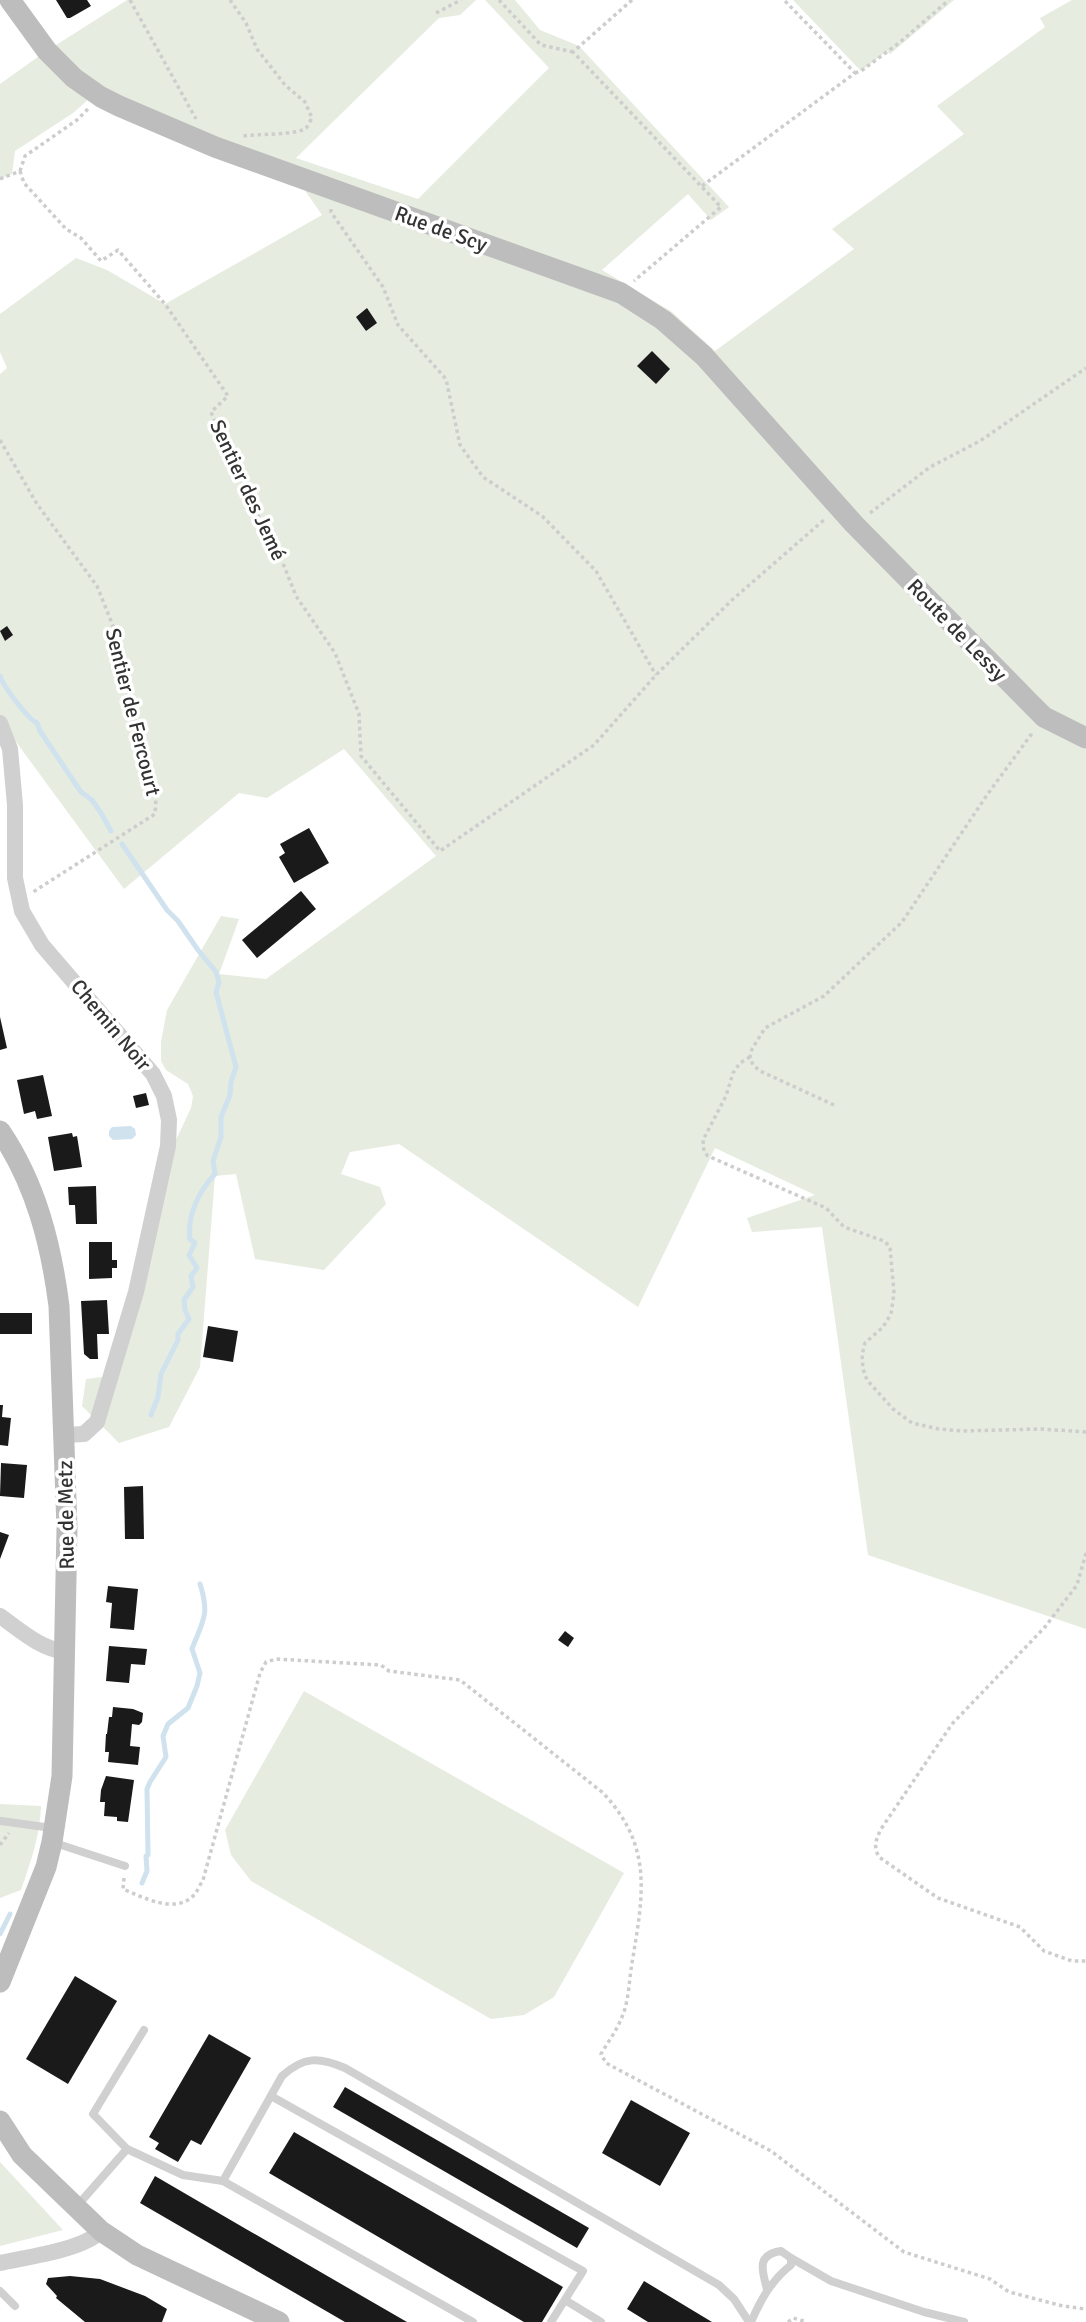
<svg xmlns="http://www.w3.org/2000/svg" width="1086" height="2322" viewBox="0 0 1086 2322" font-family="Signika,sans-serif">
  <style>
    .green { fill: #e6ecdf }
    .water { fill: #cfe2ee }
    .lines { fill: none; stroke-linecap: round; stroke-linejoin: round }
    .stream { stroke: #cfe2ee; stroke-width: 5 }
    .building { fill: #1a1a1a }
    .path { stroke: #cdcdcd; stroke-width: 3.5; stroke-dasharray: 3.5 3.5; stroke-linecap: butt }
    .lane { stroke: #d0d0d0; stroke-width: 8 }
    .street { stroke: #d0d0d0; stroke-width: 16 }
    .secondary { stroke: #bdbdbd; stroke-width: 21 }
    .labels { text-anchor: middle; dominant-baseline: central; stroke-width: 7; stroke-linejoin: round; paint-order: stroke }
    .street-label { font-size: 21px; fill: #333; stroke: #fff }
  </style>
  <rect width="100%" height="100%" fill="#fff"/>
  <g class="green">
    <polygon points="127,0 476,0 460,15 439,18 296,158 418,199 549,68 485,0 515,0 540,30 579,46 729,207 711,220 688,194 602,270 672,312 715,351 854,249 832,229 964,134 937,106 1045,27 1040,18 1072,0 1086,0 1086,1629 868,1555 822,1227 752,1232 747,1218 815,1195 715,1148 638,1307 399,1144 350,1152 341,1174 380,1187 386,1204 324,1270 255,1259 236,1174 215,1176 200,1367 169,1427 119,1443 82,1406 86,1379 118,1375 174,1144 191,1108 193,1096 188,1084 166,1070 161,1061 161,1042 167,1010 221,916 239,919 219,974 266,979 436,856 344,749 267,798 239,793 124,889 0,720 0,374 7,368 0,352 0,314 76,258 107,270 165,304 322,215 304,189 90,98 73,113 15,151 12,174 0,179 0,84 42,54"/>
    <polygon points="793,0 954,0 890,54 887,51 861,71"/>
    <polygon points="304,1691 624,1873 554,1997 524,2015 491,2019 251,1881 231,1855 225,1830"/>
    <path d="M0,1804L41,1806C40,1836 31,1861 21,1890L0,1898Z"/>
    <polygon points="0,2162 63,2230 0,2246"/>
  </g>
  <polygon class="water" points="131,1126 135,1129 136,1135 132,1139 113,1140 109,1136 109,1131 112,1127"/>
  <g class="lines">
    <g class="stream">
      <path d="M0,676C3,686 28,719 37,723L40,731L81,792L92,800L101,813L111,831"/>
      <path d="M122,844L167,910L178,921L198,950L216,972L219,982L216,992L236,1067L231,1082L230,1095L221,1117V1137L213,1161L215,1174C199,1191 187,1215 190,1239L195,1243L189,1255L197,1268L191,1276L193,1287L184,1300L185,1310L189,1319L178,1334V1340L161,1374L158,1397L151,1415"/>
      <path d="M142,1883L147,1871L146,1856L148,1855L147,1789L150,1782L166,1757L163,1736L168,1724L188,1708L197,1686L200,1673L192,1649C203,1620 210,1615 200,1584"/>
      <polyline points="0,1934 10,1914"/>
    </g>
  </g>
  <g class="building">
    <polygon points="56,0 87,0 91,6 70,18 67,18"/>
    <polygon points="367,308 377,323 366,331 356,317"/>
    <polygon points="652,351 670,369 656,384 637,366"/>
    <polygon points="7,626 13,635 5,641 0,631"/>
    <polygon points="309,828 329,863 294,883 279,857 285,853 280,844"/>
    <polygon points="301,891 316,909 257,958 242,940"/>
    <polygon points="0,1017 7,1048 0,1050"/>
    <polygon points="43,1075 52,1116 37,1119 35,1111 24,1114 17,1080"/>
    <polygon points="146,1093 149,1105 136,1108 133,1096"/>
    <polygon points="72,1133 73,1137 77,1136 82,1167 54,1171 48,1137"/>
    <polygon points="96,1186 97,1224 76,1224 75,1205 69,1205 68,1187"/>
    <polygon points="89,1242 112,1242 112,1260 117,1260 117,1268 112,1268 112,1278 89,1279"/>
    <polygon points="107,1300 109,1334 97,1334 98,1359 90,1359 84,1354 81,1301"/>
    <rect x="0" y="1313" width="32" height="21"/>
    <polygon points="208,1326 238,1331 233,1362 203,1357"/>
    <polygon points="0,1405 3,1405 2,1417 11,1418 8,1446 0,1445"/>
    <polygon points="1,1463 27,1465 24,1498 0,1496"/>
    <polygon points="143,1486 144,1539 125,1539 124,1487"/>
    <polygon points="0,1532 9,1535 0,1559"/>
    <polygon points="108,1586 138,1589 134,1630 110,1628 112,1603 106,1602"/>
    <polygon points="565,1631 574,1638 568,1647 558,1640"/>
    <polygon points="109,1646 147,1649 145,1665 131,1664 129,1683 106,1681"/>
    <polygon points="113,1707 133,1709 143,1713 142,1722 139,1725 132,1724 131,1736 130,1746 140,1747 138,1765 108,1762 109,1752 105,1752 106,1734 107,1734 109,1717 112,1717"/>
    <polygon points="106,1776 134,1780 128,1822 117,1821 117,1817 104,1816 105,1802 100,1802 101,1790"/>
    <polygon points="75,1976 117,2001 68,2084 26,2059"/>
    <polygon points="209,2034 251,2058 201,2145 191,2140 178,2162 155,2149 159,2143 149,2137"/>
    <polygon points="345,2087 589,2228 577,2248 333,2107"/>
    <polygon points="631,2100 690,2133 660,2186 602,2153"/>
    <polygon points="294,2132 563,2287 542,2322 524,2322 269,2173"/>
    <polygon points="155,2176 246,2229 407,2322 345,2322 140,2203"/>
    <polygon points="70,2276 100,2279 145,2296 167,2309 162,2322 85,2322 56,2298 57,2296 46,2284 48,2278"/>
    <polygon points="644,2281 712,2322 648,2322 627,2309"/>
  </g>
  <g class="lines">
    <g class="path">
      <polyline points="130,0 196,119"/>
      <path d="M230,0L246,23L257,49L285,85L305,102L312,118C311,119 307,128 306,128C299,135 255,134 243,136"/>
      <polyline points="499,0 541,45 573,52"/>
      <polyline points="632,0 573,52 721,207 634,281"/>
      <polyline points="436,13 461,0"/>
      <polyline points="855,73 861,71 899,43 949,0"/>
      <polyline points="20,171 24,183 66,229 81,238 101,261 118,250 165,304 228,396 211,412 231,463 284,566 296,596 335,653 359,714 361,756 440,851 594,745 656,675 732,600 825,519"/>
      <polyline points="20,171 25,156 77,120 89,108"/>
      <polyline points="0,179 20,171"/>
      <polyline points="702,186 855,73 784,0"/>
      <polyline points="331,209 331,212 383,287 398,325 446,379 460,445 483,477 542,516 596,571 656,675"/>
      <polyline points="0,440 37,504 97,586 119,641 123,676 156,798 155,814 33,892"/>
      <polyline points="870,513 930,467 980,441 1086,368"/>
      <polyline points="750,1057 740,1063 733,1073 726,1096 703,1140 704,1152 708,1156 826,1208 844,1227 884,1241 890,1247 894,1293 891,1314 883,1327 865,1343 862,1355 863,1369 867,1380 893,1409 912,1423 939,1429 962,1431 1041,1429 1086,1432"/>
      <polyline points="834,1105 760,1071 753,1065 750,1057 752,1049 765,1028 824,996 902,922 987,795 1033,732"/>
      <path d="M1086,1553L1077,1585L1045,1627L952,1724L881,1829C876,1840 873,1846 879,1857L938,1898L1020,1927L1044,1951L1072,1961H1086"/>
      <polyline points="0,1845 9,1833"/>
      <path d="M124,1878L123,1889C142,1897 176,1915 194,1895C198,1891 200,1884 203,1880L260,1673L266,1662L276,1659L381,1665L389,1671L460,1680L602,1792C654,1846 643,1896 632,1963C629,1980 629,2001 622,2017C617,2030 608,2042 601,2054L606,2063L771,2151L904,2252L990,2279L1009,2292L1063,2306L1086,2309"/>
      <polyline points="788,2322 793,2318 807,2322"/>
    </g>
    <g class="lane">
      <polyline points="1,1821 52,1828"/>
      <polyline points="52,1842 125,1866"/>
      <path d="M144,2030L93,2114L127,2149L183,2175L223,2181L282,2076C304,2056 319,2057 345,2068L719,2285L734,2299L749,2322"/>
      <polyline points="271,2096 583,2271 551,2322"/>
      <polyline points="223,2181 473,2322"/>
      <polyline points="77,2206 127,2149"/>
      <polyline points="791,2258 831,2281 924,2312 964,2322"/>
      <polyline points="0,2291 15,2306"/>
      <polyline points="565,2300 601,2322"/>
      <path d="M751,2322C761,2299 771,2281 791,2265V2258L781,2251C756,2255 762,2270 767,2289"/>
    </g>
    <g class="street">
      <polyline points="0,723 10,749 15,805 15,878 22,911 42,945 153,1074 164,1096 169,1120 168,1146 136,1292 97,1422 84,1434 65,1435"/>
      <path d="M0,1616C20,1630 40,1649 66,1652"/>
      <path d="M0,2263C27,2257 83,2250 101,2231"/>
    </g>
    <g class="secondary">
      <polyline points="10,0 47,51 74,78 101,97 119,106 215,147 621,293 663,320 704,356 854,524 1029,702 1044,717 1086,738"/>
      <path d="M0,1131C36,1184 51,1244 59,1306L67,1528L62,1776L52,1842L46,1867L0,1982"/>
      <polyline points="0,2121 22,2155 101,2231 137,2255 279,2322"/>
    </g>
  </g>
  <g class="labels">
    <g class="street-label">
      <text transform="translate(441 229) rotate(20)">Rue de Scy</text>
      <text transform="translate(248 490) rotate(65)">Sentier des Jemé</text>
      <text transform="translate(957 630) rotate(46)">Route de Lessy</text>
      <text transform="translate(133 712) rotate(76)">Sentier de Fercourt</text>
      <text transform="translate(111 1025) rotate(50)">Chemin Noir</text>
      <text transform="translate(66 1515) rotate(-91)">Rue de Metz</text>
    </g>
  </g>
</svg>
